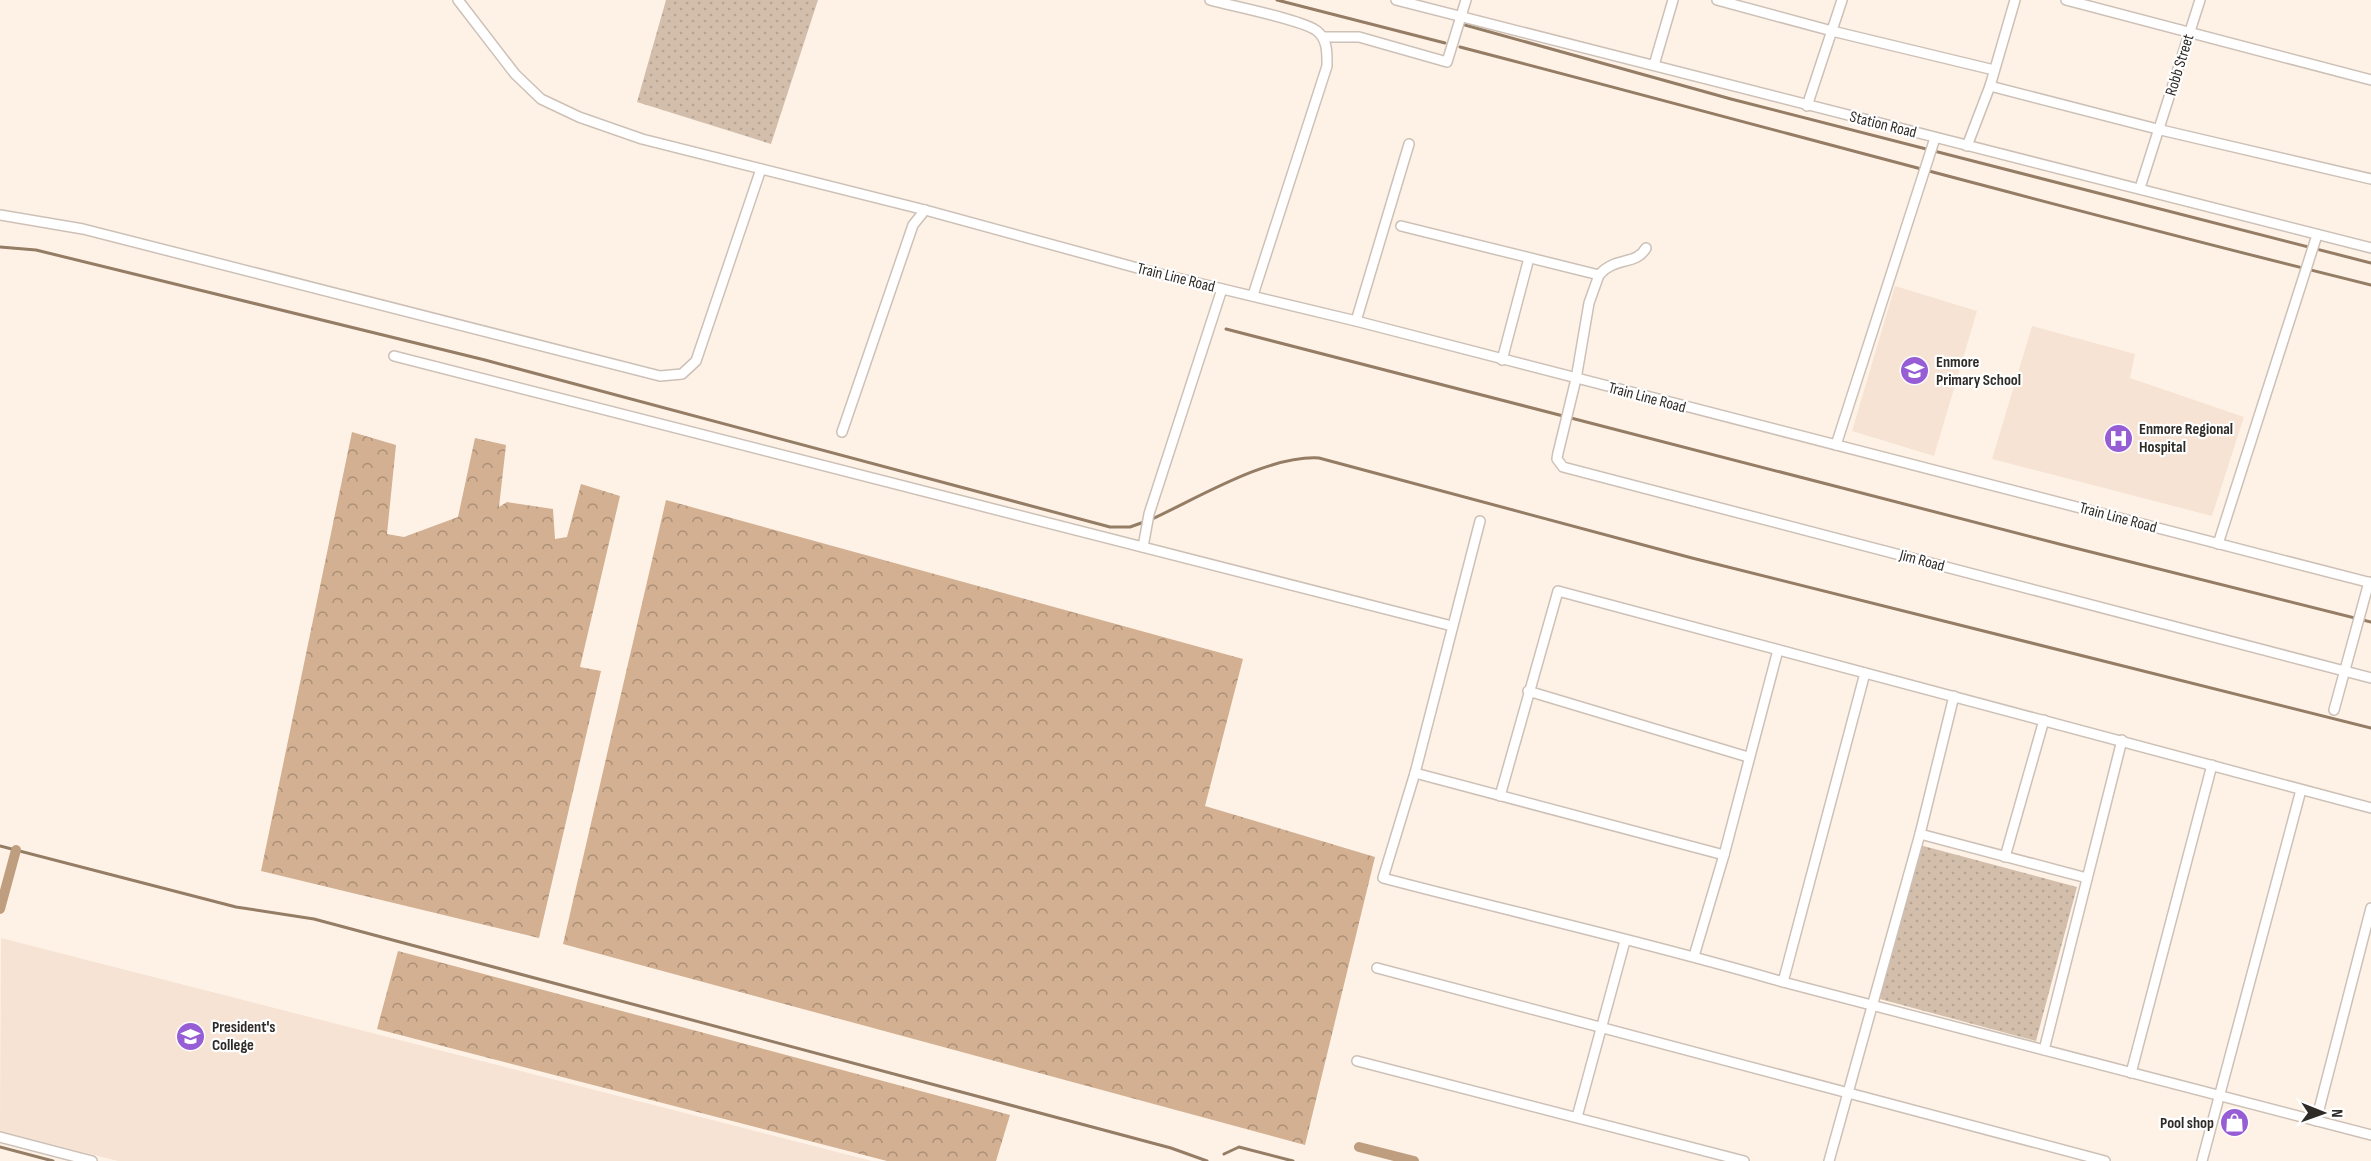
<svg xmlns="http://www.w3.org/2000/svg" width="2371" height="1161" viewBox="0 0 2371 1161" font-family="'Sofia Sans Condensed',sans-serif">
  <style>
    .built { fill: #f6e3d3 }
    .grass { fill: url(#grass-dots) }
    .forest { fill: url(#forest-crowns) }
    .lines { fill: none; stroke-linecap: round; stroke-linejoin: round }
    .stream { stroke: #947c65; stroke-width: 3 }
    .canal { stroke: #bf9e7f; stroke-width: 10 }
    .street-casing { stroke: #cdc1b7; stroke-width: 12 }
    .street { stroke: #fff; stroke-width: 9 }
    .labels { text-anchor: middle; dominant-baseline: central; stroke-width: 4.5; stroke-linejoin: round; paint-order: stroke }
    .street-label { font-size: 16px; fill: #2f2b27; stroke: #fff }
    .poi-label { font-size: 16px; font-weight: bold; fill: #2f2b27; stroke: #fff; text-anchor: start }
  </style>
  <defs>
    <pattern id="grass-dots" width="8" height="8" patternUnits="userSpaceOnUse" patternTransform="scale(1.5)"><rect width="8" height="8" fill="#d3beab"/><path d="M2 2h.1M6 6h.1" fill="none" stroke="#b5a393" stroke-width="1.8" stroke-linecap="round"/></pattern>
    <pattern id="forest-crowns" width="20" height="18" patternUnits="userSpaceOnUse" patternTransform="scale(1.5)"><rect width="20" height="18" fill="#d2b091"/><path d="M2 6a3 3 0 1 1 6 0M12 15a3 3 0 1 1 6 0" fill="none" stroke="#ab8f76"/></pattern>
  </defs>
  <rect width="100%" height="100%" fill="#fef2e7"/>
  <g class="built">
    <polygon points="1895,286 1977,311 1934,456 1852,431"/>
    <polygon points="2032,326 2135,354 2130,378 2244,417 2212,516 1992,459"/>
    <polygon points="1,938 872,1161 118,1161 0,1131"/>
  </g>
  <g class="grass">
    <polygon points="666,0 818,0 771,144 637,102"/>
    <polygon points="1916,844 2077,887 2036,1041 1876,998"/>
  </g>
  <g class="forest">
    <polygon points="352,432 396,445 387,534 404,537 458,517 475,438 506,445 499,507 507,502 553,509 555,539 567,537 581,484 620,496 580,667 601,671 539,938 261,871"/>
    <polygon points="666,500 1243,659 1205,806 1375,857 1305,1145 563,944"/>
    <polygon points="398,951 1010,1115 996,1161 887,1161 377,1029"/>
  </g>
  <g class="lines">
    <g class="stream">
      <polyline points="1277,0 1445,43"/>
      <polyline points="1465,25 1731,99 2371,263"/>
      <path d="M1460,47C1764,126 2066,210 2371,285"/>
      <polyline points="0,247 36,250 485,360 1110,527 1130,527 1144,522"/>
      <polyline points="1226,329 2071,547 2371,622"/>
      <path d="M1150,520C1198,498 1268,455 1319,458L1692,558L2371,728"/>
      <polyline points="0,846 236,907 314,919 1171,1148 1207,1161"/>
      <polyline points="0,1147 53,1161"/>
      <polyline points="1224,1154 1239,1147 1293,1161"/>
    </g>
    <g class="canal">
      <polyline points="0,909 16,850"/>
      <polyline points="1359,1147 1414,1161"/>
    </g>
    <defs>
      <g id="street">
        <polyline points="458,0 515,74 541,99 579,117 642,139 925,210 1152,272 1356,321 2371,583"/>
        <path d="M1210,0C1232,6 1304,20 1317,31C1328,40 1327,54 1327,66L1253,295"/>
        <polyline points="1396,0 2371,248"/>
        <polyline points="1717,0 1832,31 1994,70"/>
        <polyline points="2066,0 2371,80"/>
        <polyline points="1323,37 1359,37 1447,62 1466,0"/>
        <polyline points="1654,65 1673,0"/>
        <polyline points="1990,86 2161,130 2371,179"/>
        <polyline points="1807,106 1842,0"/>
        <polyline points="1967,146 1990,86 2015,0"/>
        <polyline points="2140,188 2200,0"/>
        <polyline points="0,215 83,229 660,376 682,374 696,361 761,169"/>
        <path d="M1401,226L1599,275C1615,256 1636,266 1646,248"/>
        <polyline points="1599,275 1589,303 1576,379 1558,453 1557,459 1563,467 2371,678"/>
        <polyline points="1356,321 1409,144"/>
        <polyline points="394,356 1452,626"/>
        <polyline points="1502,360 1529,258"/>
        <polyline points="842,432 913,225 925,210"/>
        <polyline points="1836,445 1935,138"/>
        <path d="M1480,521L1415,773L1383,878C1516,913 1651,943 1783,982L2371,1135"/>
        <polyline points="2218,544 2317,235"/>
        <polyline points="1143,547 1149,514 1222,289"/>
        <polyline points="1528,691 1748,757"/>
        <polyline points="2334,710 2369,582"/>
        <polyline points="1415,773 1724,855"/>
        <polyline points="1500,796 1558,591 2371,808"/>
        <polyline points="1920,834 2087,878"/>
        <polyline points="2005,857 2044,720"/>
        <polyline points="1694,956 1724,855 1778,650"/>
        <polyline points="1377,968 2105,1161"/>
        <polyline points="1783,982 1865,673"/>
        <polyline points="2044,1050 2122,740"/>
        <polyline points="1357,1061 1744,1161"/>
        <polyline points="2131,1073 2212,765"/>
        <polyline points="1577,1117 1625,941"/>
        <polyline points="2316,1121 2371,908"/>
        <polyline points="0,1137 92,1161"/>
        <polyline points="1829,1161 1920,834 1954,696"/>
        <polyline points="2202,1161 2301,790"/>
      </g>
    </defs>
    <use href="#street" class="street-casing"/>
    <use href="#street" class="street"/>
  </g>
  <defs>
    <symbol id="school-disc" viewBox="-11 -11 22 22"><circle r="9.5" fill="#975dd5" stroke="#fff"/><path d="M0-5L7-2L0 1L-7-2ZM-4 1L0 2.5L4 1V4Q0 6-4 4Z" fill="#fff"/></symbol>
    <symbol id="hospital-disc" viewBox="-11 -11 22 22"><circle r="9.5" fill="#975dd5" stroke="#fff"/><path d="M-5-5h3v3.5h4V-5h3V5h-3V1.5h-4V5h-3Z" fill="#fff"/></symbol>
    <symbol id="shop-disc" viewBox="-11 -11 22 22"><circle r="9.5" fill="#975dd5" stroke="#fff"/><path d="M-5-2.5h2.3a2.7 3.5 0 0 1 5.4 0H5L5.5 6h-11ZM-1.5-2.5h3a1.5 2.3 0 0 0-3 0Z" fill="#fff"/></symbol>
  </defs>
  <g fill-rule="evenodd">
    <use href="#school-disc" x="1898" y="354" width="33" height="33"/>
    <use href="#hospital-disc" x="2102" y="422" width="33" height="33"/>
    <use href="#school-disc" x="174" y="1020" width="33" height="33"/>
    <use href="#shop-disc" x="2218" y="1106" width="33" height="33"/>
  </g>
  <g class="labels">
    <g class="street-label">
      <text transform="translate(2180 65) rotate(-73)">Robb Street</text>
      <text transform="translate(1883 125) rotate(14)">Station Road</text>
      <text transform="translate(1176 278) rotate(14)">Train Line Road</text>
      <text transform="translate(1647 398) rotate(15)">Train Line Road</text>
      <text transform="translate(2118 518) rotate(15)">Train Line Road</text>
      <text transform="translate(1922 561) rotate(15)">Jim Road</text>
    </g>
    <g class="poi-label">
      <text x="1936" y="362">Enmore<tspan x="1936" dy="18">Primary School</tspan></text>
      <text x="2139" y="429">Enmore Regional<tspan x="2139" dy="18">Hospital</tspan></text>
      <text x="212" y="1027">President's<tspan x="212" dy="18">College</tspan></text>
      <text x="2214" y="1123" text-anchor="end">Pool shop</text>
    </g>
  </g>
  <g transform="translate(2323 1113) rotate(91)" stroke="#ffffff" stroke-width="4.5" paint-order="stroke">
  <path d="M0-4.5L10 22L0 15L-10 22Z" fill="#2f2b27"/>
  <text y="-9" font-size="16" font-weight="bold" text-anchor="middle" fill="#2f2b27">N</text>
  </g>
</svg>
